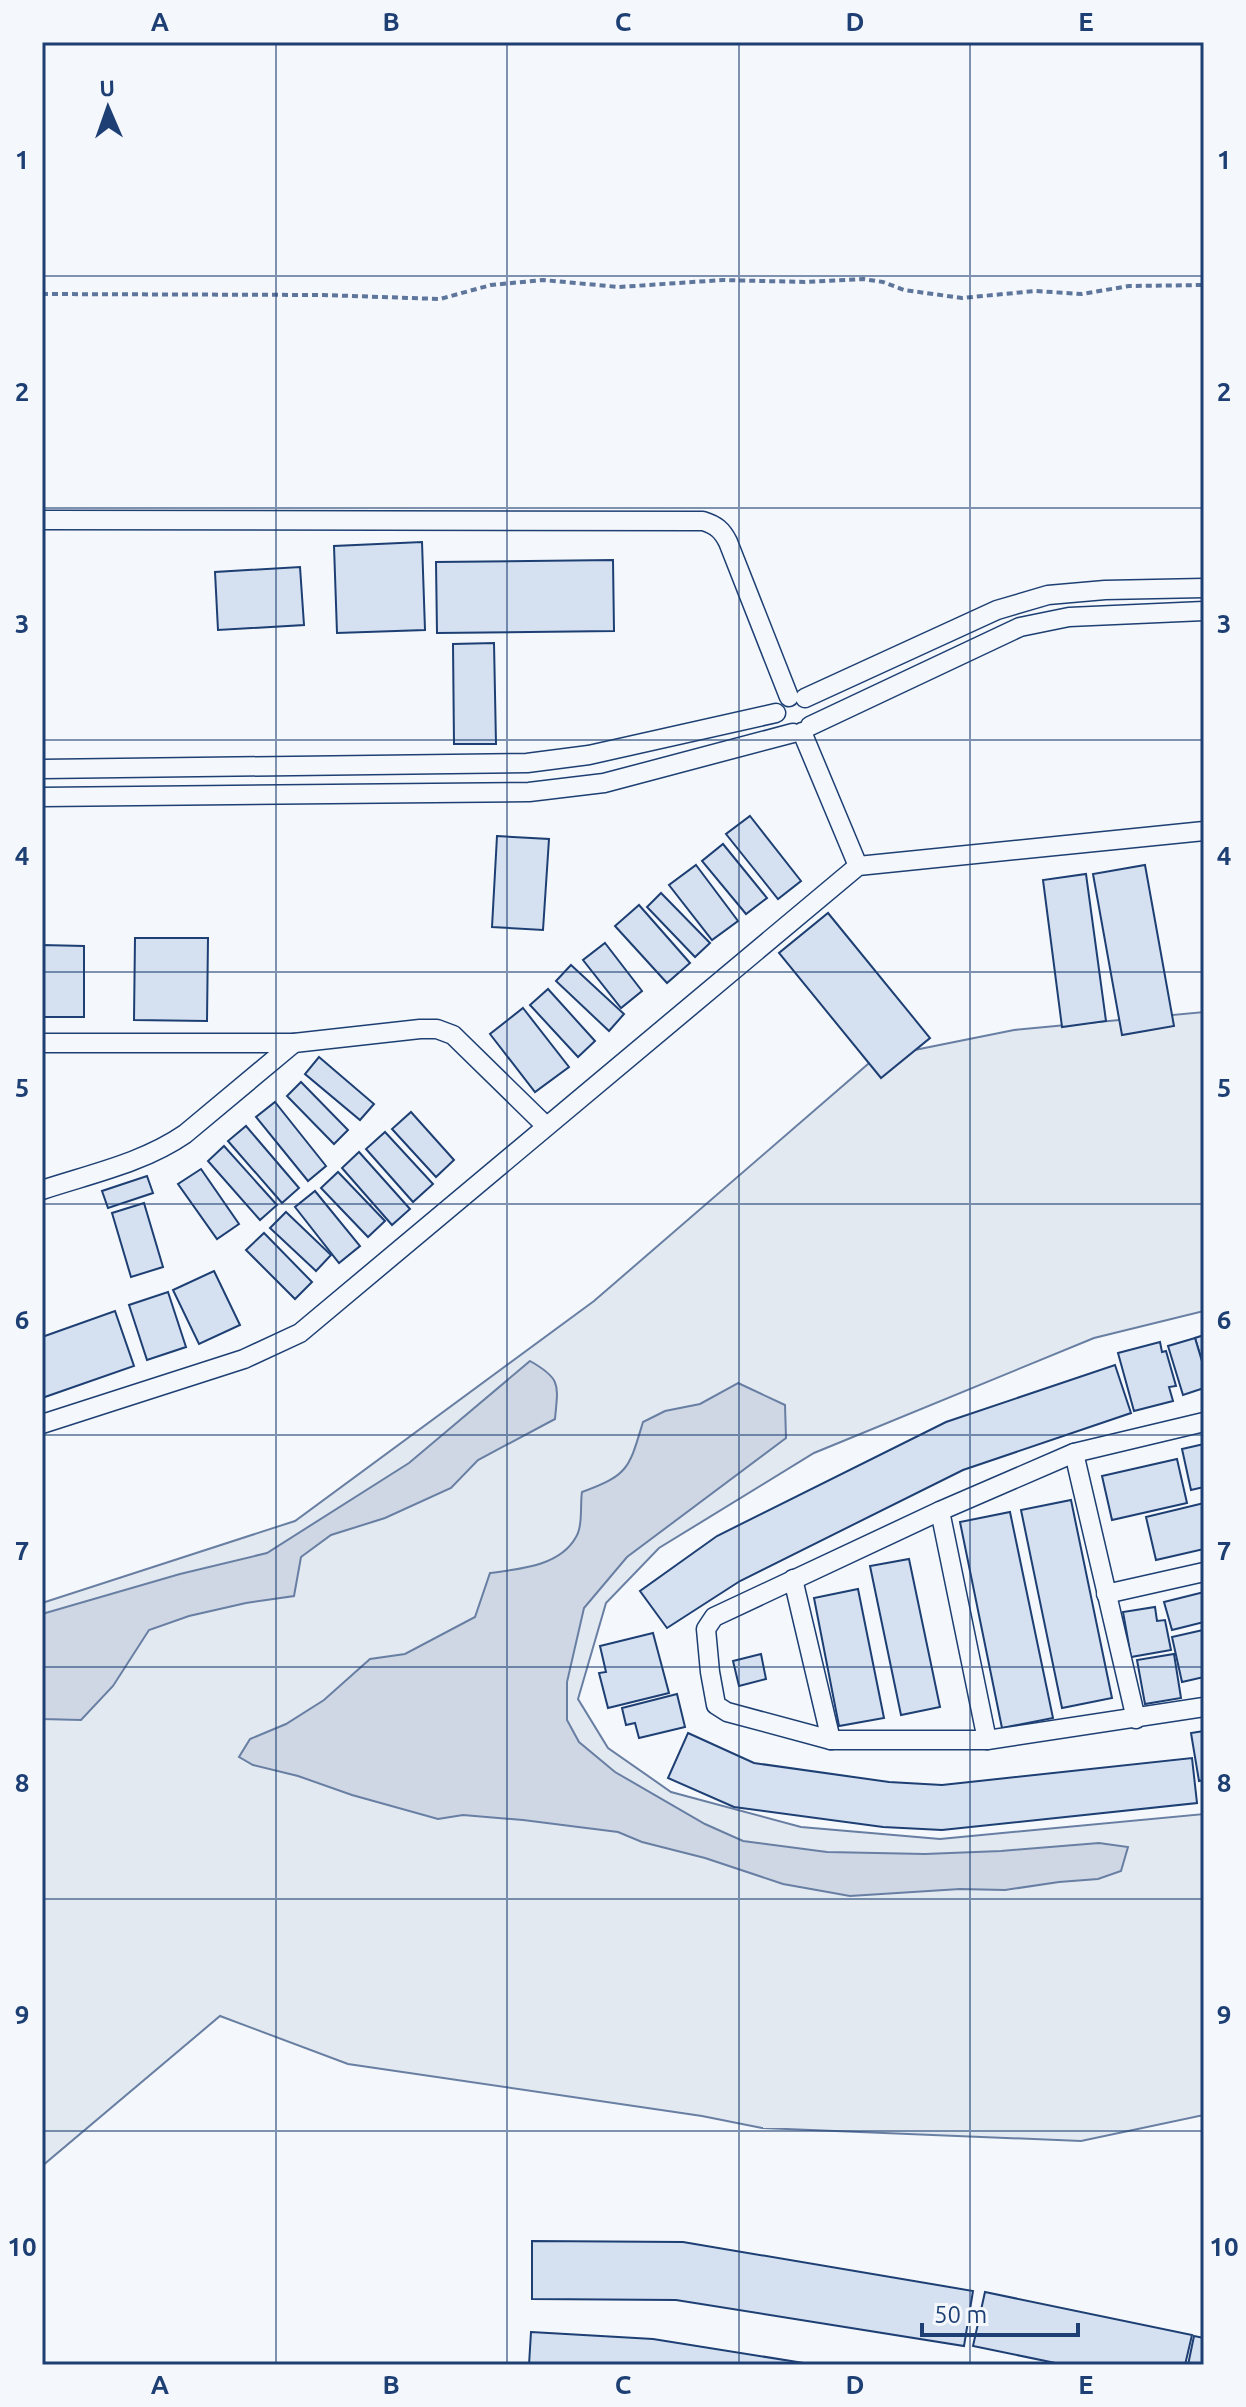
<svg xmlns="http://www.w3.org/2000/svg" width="1246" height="2407" viewBox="0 0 1246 2407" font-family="Ubuntu,sans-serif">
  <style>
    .green { fill: #e3e9f0; stroke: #687fa3; stroke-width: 2 }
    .water { fill: #cfd7e4; stroke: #687fa3; stroke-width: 2 }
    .building { fill: #d5e0f0; stroke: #1d3f73; stroke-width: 2 }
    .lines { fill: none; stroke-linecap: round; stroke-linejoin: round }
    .minor-casing { stroke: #1d3f73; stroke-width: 21 }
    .path { stroke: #5e769c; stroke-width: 4; stroke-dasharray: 6 4; stroke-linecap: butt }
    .minor { stroke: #f4f7fb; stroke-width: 18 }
    .grid { fill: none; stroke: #1d3f73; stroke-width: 2; stroke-opacity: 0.55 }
    .neatline { fill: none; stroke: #1d3f73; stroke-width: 3 }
    .grid-label { font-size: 26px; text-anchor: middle; font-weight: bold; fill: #1d3f73 }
  </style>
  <rect width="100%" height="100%" fill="#f4f7fb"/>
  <polygon class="green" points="1204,1012 1204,1311 1094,1338 814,1453 659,1548 606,1603 578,1699 608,1748 671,1792 801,1827 940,1839 1204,1814 1204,2115 1081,2141 762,2128 702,2116 348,2064 220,2016 42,2166 42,1603 295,1521 594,1301 875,1058 1014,1030"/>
  <g class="water">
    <path d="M530,1361C562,1379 558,1385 555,1419L478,1460L451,1488L385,1518L331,1535L301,1557L294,1596L246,1603L189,1616L149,1630L113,1686L81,1720L42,1719V1614L180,1574L267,1553L409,1463Z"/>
    <path d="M738,1383L785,1405L786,1438L627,1557L584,1608L567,1682V1720L579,1742L615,1772L705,1824L743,1841L827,1852L925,1854L1001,1851L1099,1843L1128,1847L1121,1871L1098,1879L1059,1882L1005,1890L960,1889L850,1896L783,1884L705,1858L642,1842L618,1832L523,1820L463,1815L438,1819L352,1795L298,1776L253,1765L239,1757L250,1739L286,1724L324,1700L370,1659L405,1654L475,1617L490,1573C520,1569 560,1566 576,1537C583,1526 580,1504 582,1492C629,1475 629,1468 643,1422L665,1411L700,1404Z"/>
  </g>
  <g class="building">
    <polygon points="422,542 425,630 337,633 334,546"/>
    <polygon points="613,560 614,631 437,633 436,562"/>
    <polygon points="300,567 304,625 218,630 215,572"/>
    <polygon points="494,643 496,744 454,744 453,644"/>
    <polygon points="750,816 801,881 778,899 726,834"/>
    <polygon points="497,836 549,839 543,930 492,927"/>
    <polygon points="723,844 767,898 746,914 702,861"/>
    <polygon points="696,865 738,921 712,940 669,885"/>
    <polygon points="1145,865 1174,1026 1122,1035 1093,874"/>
    <polygon points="1086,874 1106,1021 1062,1027 1043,880"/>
    <polygon points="661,893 710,943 695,957 647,907"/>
    <polygon points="639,905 690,963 667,983 615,926"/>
    <polygon points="828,913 930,1038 881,1078 779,953"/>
    <polygon points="135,938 208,938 207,1021 134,1020"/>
    <polygon points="605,943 642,991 621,1008 583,960"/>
    <polygon points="42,945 84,946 84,1017 42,1017"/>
    <polygon points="571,965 624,1014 609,1031 556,981"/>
    <polygon points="548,989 595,1041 578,1057 530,1005"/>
    <polygon points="523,1008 569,1067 535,1092 490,1034"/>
    <polygon points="319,1057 374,1104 360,1120 305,1074"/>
    <polygon points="301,1082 348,1130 334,1144 287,1096"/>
    <polygon points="275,1102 326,1166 308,1181 256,1117"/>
    <polygon points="411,1112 454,1160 436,1177 392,1129"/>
    <polygon points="246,1126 299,1188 282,1203 228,1141"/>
    <polygon points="385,1132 433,1184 413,1202 366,1149"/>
    <polygon points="224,1146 277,1205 260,1220 208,1161"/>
    <polygon points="359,1152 410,1209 392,1225 342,1168"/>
    <polygon points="201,1169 239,1224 217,1239 178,1184"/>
    <polygon points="338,1172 385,1221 368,1237 321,1188"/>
    <polygon points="147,1176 153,1193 108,1208 102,1191"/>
    <polygon points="315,1191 360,1246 339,1263 295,1207"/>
    <polygon points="144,1203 163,1267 131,1277 112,1213"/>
    <polygon points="286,1212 331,1255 316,1271 270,1228"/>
    <polygon points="264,1233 312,1282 295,1299 246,1250"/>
    <polygon points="214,1271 240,1325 199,1344 173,1290"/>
    <polygon points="168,1292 186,1347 147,1360 129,1305"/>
    <polygon points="115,1311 134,1366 42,1398 42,1337"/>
    <polygon points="1204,1335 1204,1368 1195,1338"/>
    <polygon points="1195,1338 1204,1368 1204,1388 1183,1395 1168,1346"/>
    <polygon points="1160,1342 1162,1352 1166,1351 1176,1386 1169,1387 1173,1401 1134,1411 1118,1353"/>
    <polygon points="1115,1365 1131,1413 963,1470 740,1581 667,1628 640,1591 717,1536 946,1422"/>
    <polygon points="1204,1444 1204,1487 1191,1490 1182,1449"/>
    <polygon points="1177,1459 1187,1503 1112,1520 1102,1476"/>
    <polygon points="1071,1500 1112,1698 1062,1708 1021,1510"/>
    <polygon points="1204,1503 1204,1549 1156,1560 1146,1517"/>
    <polygon points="1010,1512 1053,1718 1002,1728 960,1522"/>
    <polygon points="909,1559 940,1707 901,1715 870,1566"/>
    <polygon points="858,1589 884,1718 839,1726 814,1598"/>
    <polygon points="1204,1592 1204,1622 1172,1630 1164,1602"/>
    <polygon points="1155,1607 1157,1621 1165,1620 1171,1650 1131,1657 1123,1612"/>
    <polygon points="1203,1630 1204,1677 1182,1682 1172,1637"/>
    <polygon points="653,1633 669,1693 608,1708 599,1673 606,1672 600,1646"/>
    <polygon points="761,1654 766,1679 739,1686 733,1661"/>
    <polygon points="1174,1654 1181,1698 1145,1704 1137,1660"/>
    <polygon points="677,1694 685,1727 639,1738 635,1723 626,1725 622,1708"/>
    <polygon points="1204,1731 1204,1780 1199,1781 1191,1733"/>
    <polygon points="688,1733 754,1763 889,1782 942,1785 1192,1758 1197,1803 942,1830 883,1827 734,1807 668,1778"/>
    <polygon points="532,2241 683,2242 973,2291 964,2346 676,2300 532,2299"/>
    <polygon points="985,2292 1192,2335 1185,2365 1065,2365 973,2346"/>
    <polygon points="531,2332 653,2339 816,2365 529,2365"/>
    <polygon points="1194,2336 1204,2338 1204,2365 1188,2365"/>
  </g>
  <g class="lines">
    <defs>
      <g id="minor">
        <path d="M42,520L703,521C716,525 722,530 728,542L789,697"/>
        <polyline points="805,698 997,610 1048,595 1105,590 1204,588"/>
        <polyline points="810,726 1020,627 1069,617 1204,611"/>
        <polyline points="802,732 858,866"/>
        <polyline points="42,769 527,763 589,755 776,713"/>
        <polyline points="42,797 529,792 604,783 793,733"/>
        <polyline points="42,1043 294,1043 420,1029 437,1029 453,1035 546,1126"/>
        <path d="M42,1190C90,1174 143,1163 185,1134L294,1043"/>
        <polyline points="1204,1422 1074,1453 940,1511 714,1617 706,1629 710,1672 716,1705 727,1712 831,1740 987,1740 1204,1707"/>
        <polyline points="42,1424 244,1359 300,1333 858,866 1204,831"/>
        <polyline points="1074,1453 1136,1719"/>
        <polyline points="940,1511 987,1740"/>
        <polyline points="793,1579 831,1740"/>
        <polyline points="1106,1594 1204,1572"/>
      </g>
    </defs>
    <use href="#minor" class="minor-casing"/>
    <polyline class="path" points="42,294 323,295 440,299 491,285 543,280 619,287 723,280 805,282 863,279 883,282 904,290 962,298 1035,291 1082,294 1129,286 1204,285"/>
    <use href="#minor" class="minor"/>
  </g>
  <path class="grid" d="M276,42V2365M507,42V2365M739,42V2365M970,42V2365M42,276H1204M42,508H1204M42,740H1204M42,972H1204M42,1204H1204M42,1435H1204M42,1667H1204M42,1899H1204M42,2131H1204"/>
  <rect width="1246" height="2407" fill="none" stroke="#f4f7fb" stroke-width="88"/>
  <g transform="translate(108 108) rotate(358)" stroke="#f4f7fb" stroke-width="6" paint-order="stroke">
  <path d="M0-6L14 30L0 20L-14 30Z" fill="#1d3f73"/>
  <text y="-12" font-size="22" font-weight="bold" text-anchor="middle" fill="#1d3f73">U</text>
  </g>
  <path d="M922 2323v12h156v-12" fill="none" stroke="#1d3f73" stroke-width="4"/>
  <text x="934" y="2323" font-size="24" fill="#1d3f73" stroke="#f4f7fb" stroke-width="6" paint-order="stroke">50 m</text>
  <rect x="44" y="44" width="1158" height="2319" class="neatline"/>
  <g class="grid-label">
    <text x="160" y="31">A</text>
    <text x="391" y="31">B</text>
    <text x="623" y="31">C</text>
    <text x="855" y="31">D</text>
    <text x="1086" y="31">E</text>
    <text x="22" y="169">1</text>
    <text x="1224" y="169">1</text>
    <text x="22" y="401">2</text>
    <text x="1224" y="401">2</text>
    <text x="22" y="633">3</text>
    <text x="1224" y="633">3</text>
    <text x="22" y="865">4</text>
    <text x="1224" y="865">4</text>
    <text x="22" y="1097">5</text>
    <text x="1224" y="1097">5</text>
    <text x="22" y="1329">6</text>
    <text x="1224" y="1329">6</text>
    <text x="22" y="1560">7</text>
    <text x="1224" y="1560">7</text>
    <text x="22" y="1792">8</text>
    <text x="1224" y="1792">8</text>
    <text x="22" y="2024">9</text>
    <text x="1224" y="2024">9</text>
    <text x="22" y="2256">10</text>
    <text x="1224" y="2256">10</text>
    <text x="160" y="2394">A</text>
    <text x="391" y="2394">B</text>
    <text x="623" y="2394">C</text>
    <text x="855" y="2394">D</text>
    <text x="1086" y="2394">E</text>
  </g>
</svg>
